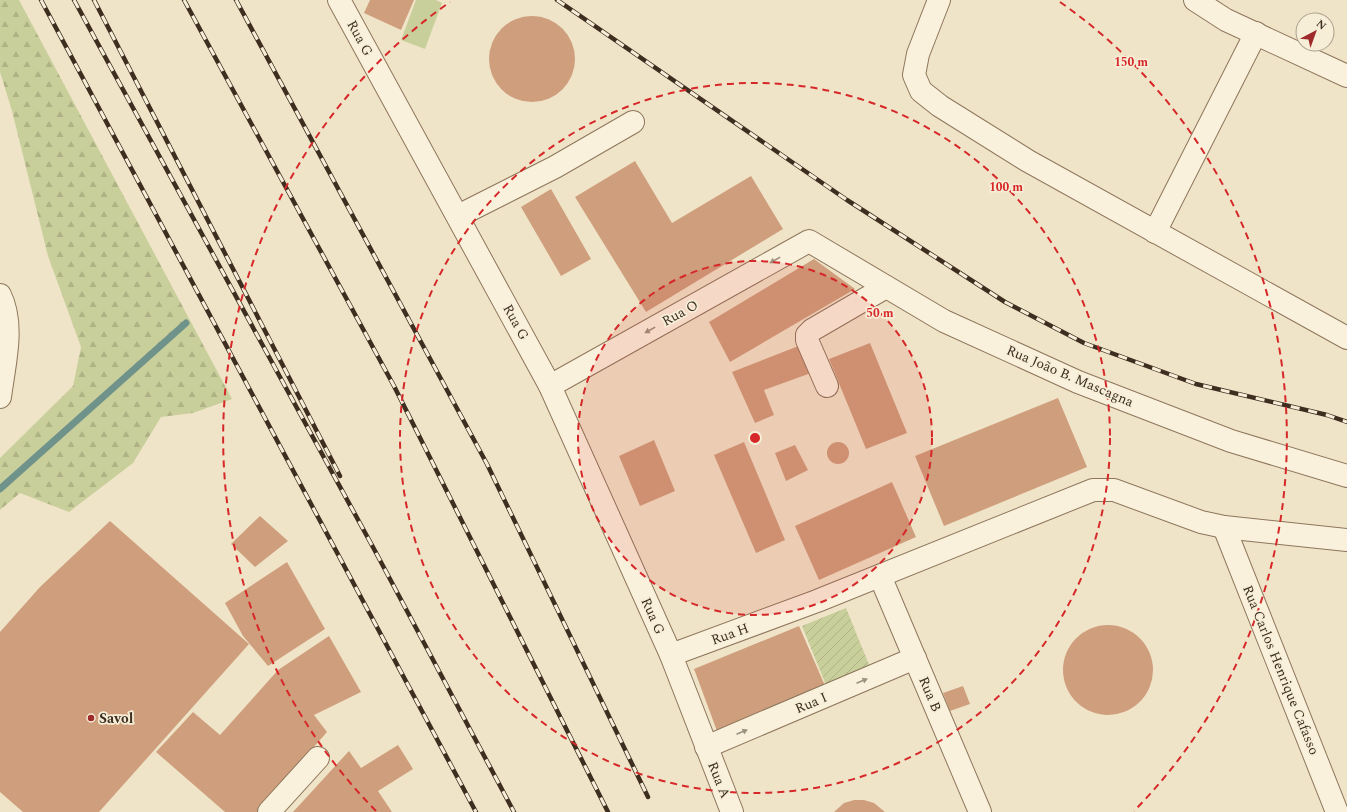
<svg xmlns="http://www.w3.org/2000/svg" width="1347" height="812" viewBox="0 0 1347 812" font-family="Spectral,serif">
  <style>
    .forest { fill: url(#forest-firs) }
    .garden { fill: url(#garden-furrows) }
    .pitch { fill: #c9cf9b }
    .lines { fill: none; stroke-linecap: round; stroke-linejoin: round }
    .stream { stroke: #6f938a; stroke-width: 7 }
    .building { fill: #cf9f7d }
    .minor-casing { stroke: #8d765c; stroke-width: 24 }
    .minor { stroke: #faf1dc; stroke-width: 22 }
    .rail-casing { stroke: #3d2e20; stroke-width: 4.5 }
    .rail { stroke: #f7eed8; stroke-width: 3; stroke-dasharray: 9; stroke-linecap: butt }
    .oneway { fill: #9c907e }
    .ring { fill: none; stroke: #d62828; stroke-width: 2; stroke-dasharray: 7 5 }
    .poi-dot { fill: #9e2a2b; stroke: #f7eed8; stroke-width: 1.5 }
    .labels { text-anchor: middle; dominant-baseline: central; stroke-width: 3.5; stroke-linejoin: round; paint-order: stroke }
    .street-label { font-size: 14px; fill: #3d2e20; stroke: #f7eed8 }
    .poi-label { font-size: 14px; font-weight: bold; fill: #3d2e20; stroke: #f7eed8; text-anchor: start }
    .centre { fill: #d62828; stroke: #f7eed8; stroke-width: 2 }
    .ring-label { font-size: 12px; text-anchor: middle; font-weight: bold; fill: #d62828; stroke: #f7eed8; stroke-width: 3.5; stroke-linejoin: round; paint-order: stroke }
  </style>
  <defs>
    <pattern id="forest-firs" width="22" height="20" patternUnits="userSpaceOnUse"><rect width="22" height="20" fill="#c9cf9b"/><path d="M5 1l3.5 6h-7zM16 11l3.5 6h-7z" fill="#aeb285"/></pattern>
    <pattern id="garden-furrows" width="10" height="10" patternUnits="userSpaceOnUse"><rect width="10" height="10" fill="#c9cf9b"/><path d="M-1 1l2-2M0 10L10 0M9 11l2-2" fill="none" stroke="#aeb285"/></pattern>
  </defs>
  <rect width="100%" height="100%" fill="#f0e4c8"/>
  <polygon class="forest" points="0,0 19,0 232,399 193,413 161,417 133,463 69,512 20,493 0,510 0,458 73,386 81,347 48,256 12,111 0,72"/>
  <polygon class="garden" points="846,608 870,667 826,685 802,626"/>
  <polygon class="pitch" points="416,0 436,0 442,3 425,49 401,40"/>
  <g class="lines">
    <polyline class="stream" points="0,489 186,323"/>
  </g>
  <g class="building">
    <polygon points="370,0 414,0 401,30 364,13"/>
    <circle cx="532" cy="59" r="43"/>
    <polygon points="635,161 672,223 751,176 783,229 646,312 575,197"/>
    <polygon points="551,189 591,259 561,276 521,207"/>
    <polygon points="814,259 855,289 730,362 709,322"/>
    <polygon points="870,343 907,433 866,449 829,359"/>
    <polygon points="801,345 811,373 764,390 774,415 755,423 732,372"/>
    <polygon points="1058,398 1087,467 944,526 915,456"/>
    <polygon points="654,440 675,491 640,506 619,456"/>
    <polygon points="744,442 785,540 756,553 714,455"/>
    <circle cx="838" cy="453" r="11"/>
    <polygon points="795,445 808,470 786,481 775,453"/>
    <polygon points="892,482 916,537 819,580 795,526"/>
    <polygon points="260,516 288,541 255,567 231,544"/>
    <polygon points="110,521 249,644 99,812 23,812 0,792 0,632 40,587"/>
    <polygon points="287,562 325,629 268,666 243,636 225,603"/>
    <circle cx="1108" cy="670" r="45"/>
    <polygon points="799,626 826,688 717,731 694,669"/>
    <polygon points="329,636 361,692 314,715 327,732 257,812 225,812 156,752 193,712 220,735 278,670"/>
    <polygon points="963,686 970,704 950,711 943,693"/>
    <polygon points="398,745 413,769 378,791 392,812 293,812 349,751 361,768"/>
    <polygon points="854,800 864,800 874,803 885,812 834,812 844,803"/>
  </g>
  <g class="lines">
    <defs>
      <g id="minor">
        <polyline points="339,0 550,386 671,655"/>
        <polyline points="939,0 918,54 914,75 921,91 940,106 1028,161 1347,338"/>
        <polyline points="1195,0 1226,20 1347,76"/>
        <polyline points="458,216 555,167 633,122"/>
        <polyline points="1155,232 1256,33"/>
        <path d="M0,295C15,325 4,365 0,397"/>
        <polyline points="550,386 809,241 944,321 1078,382 1231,441 1347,476"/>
        <polyline points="827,386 807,340 807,335 812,330 886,287"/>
        <polyline points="1224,527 1337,812"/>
        <polyline points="880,576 980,812"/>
        <polyline points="706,747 915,658"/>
        <polyline points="269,812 318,758"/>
        <polyline points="732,812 671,655 817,601 1093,490 1114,490 1201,522 1224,527 1347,540"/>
      </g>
    </defs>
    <use href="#minor" class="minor-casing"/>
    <use href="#minor" class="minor"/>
    <defs>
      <g id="rail">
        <polyline points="41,0 476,812"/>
        <polyline points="74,0 374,549 514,812"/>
        <polyline points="94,0 340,476"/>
        <polyline points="184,0 394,386 608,812"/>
        <polyline points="236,0 487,464 648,797"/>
        <polyline points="557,0 847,200 1005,302 1084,343 1196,384 1327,415 1347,422"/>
      </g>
    </defs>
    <use href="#rail" class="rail-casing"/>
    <use href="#rail" class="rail"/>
  </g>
  <defs><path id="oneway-solid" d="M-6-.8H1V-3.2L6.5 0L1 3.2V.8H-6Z"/></defs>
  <g class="oneway">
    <use href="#oneway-solid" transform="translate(775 260) rotate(151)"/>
    <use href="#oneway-solid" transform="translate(650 330) rotate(151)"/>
    <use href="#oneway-solid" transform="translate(862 681) rotate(-23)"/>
    <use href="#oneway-solid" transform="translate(742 732) rotate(-23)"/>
  </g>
  <circle cx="755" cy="438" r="177" fill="#d62828" fill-opacity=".12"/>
  <g class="ring">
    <circle cx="755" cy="438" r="177"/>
    <circle cx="755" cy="438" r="355"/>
    <path d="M376 811A532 532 0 0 1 450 2M1060 2A532 532 0 0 1 1134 811"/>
  </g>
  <circle class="poi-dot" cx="91" cy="718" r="4"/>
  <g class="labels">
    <g class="street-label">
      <text transform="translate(360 38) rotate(61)">Rua G</text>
      <text transform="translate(680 313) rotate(-29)">Rua O</text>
      <text transform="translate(516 322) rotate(61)">Rua G</text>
      <text transform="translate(1070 376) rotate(23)">Rua João B. Mascagna</text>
      <text transform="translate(653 616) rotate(66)">Rua G</text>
      <text transform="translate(730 634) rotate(-20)">Rua H</text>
      <text transform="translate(1281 670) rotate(68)">Rua Carlos Henrique Cafasso</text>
      <text transform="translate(930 694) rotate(67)">Rua B</text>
      <text transform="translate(811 703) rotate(-23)">Rua I</text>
      <text transform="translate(719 780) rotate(68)">Rua A</text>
    </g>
    <g class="poi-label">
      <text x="99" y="718">Savol</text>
    </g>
  </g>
  <circle cx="755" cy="438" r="6" class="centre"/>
  <g class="ring-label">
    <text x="1131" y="66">150 m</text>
    <text x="1006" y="191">100 m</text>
    <text x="880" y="317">50 m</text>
  </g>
  <g transform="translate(1315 32) rotate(41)"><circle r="19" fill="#f7eed8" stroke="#ada18e"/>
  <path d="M0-3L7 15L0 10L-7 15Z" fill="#9e2a2b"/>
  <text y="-6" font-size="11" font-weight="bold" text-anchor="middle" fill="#3d2e20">N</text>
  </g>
</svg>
